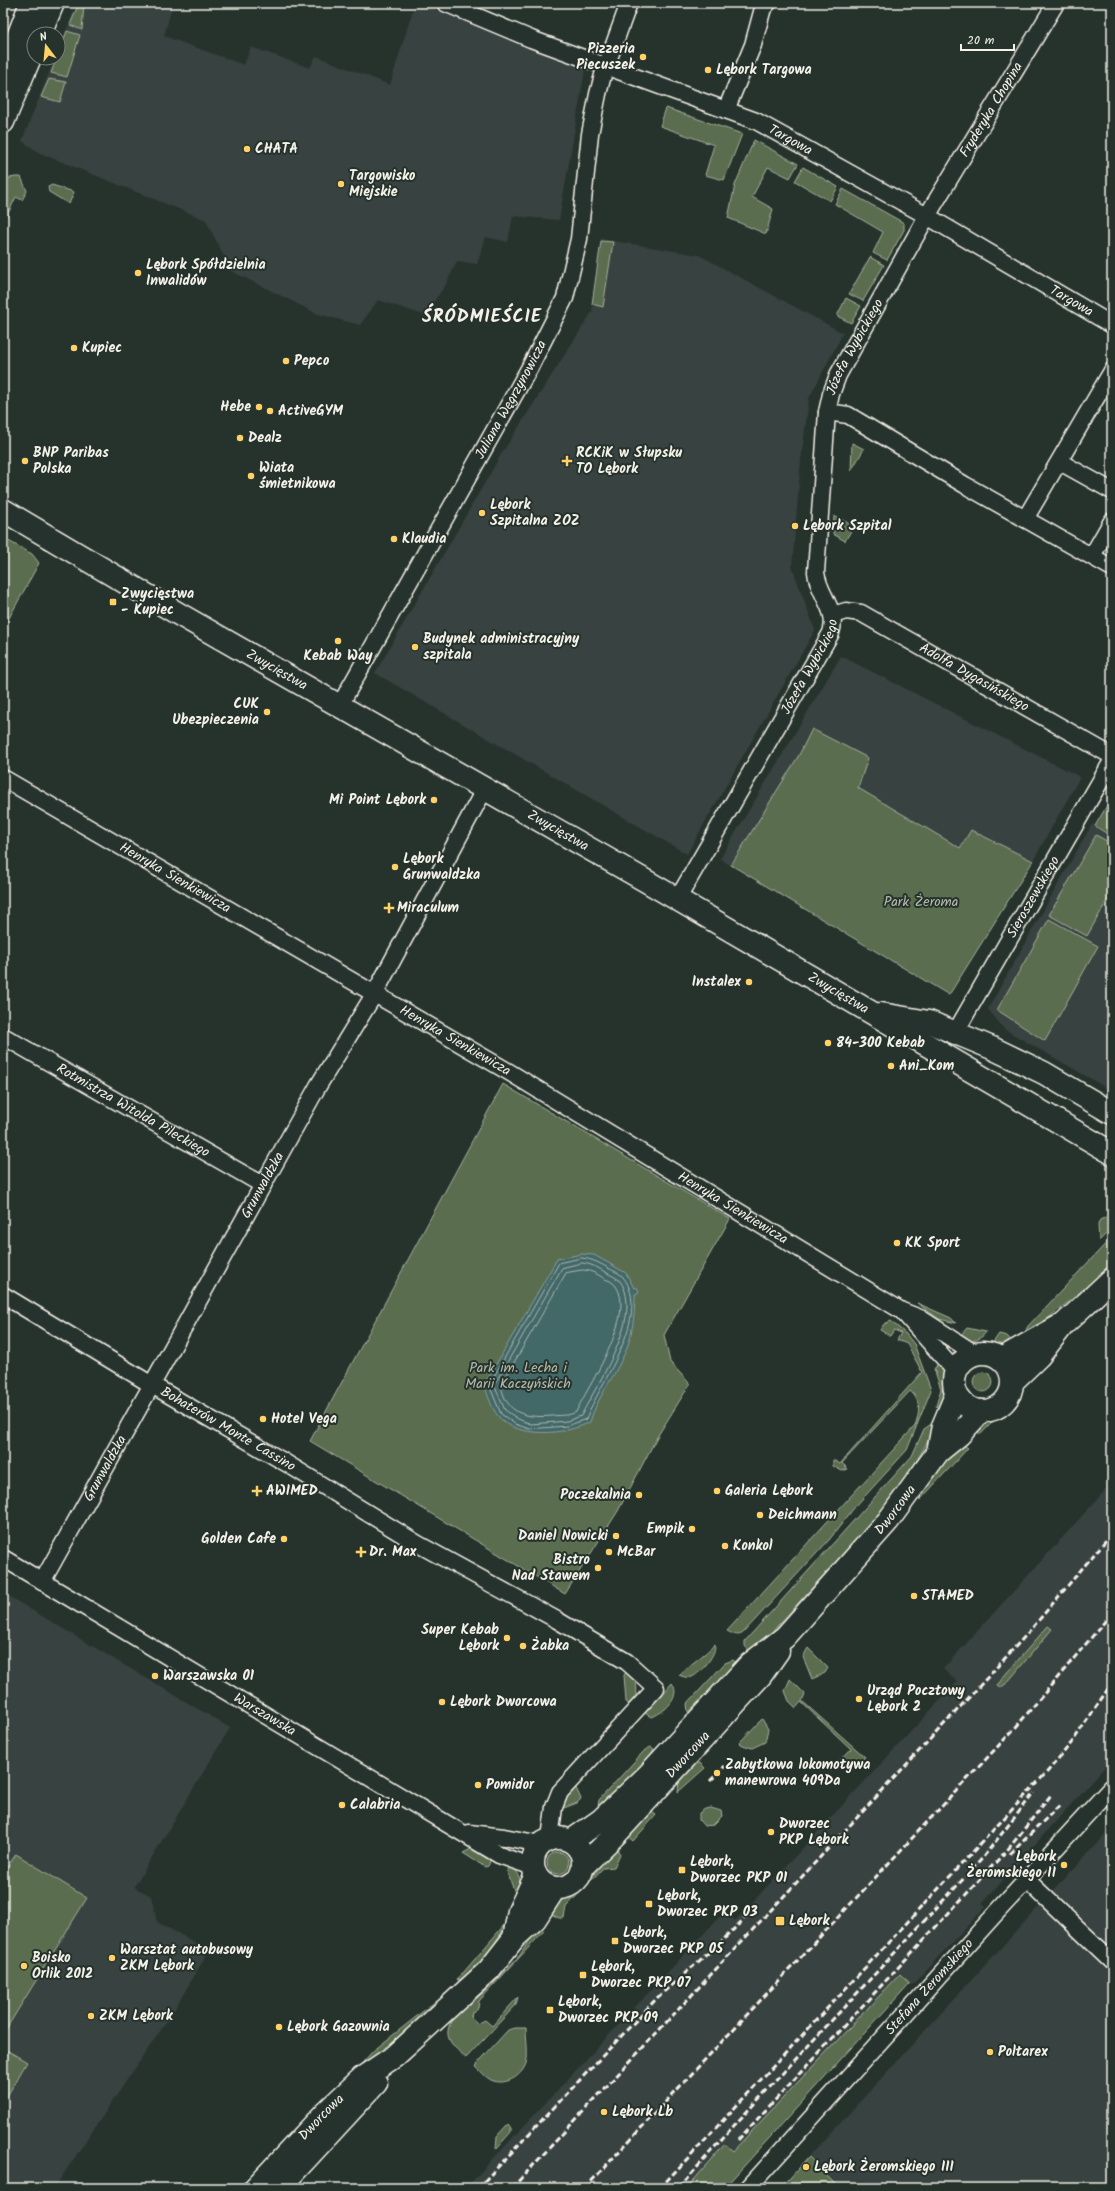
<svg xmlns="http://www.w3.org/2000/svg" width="1115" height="2191" viewBox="0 0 1115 2191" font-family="Kalam,sans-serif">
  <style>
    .built { fill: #384241 }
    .green { fill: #5a6d50; stroke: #a7af9c }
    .water { fill: #436767; stroke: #8a9e9b }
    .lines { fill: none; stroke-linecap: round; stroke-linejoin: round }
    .shore { stroke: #adbab4; stroke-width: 1 }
    .street-casing { stroke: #f4f1e8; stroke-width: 19 }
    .secondary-casing { stroke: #f4f1e8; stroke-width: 25 }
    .street { stroke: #26332d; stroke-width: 16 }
    .secondary { stroke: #26332d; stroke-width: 22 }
    .rail { stroke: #f4f1e8; stroke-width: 3; stroke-dasharray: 6 3; stroke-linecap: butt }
    .poi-dot { fill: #ffd166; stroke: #26332d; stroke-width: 1.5 }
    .labels { text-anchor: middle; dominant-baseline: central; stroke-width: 4; stroke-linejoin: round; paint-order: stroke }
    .poi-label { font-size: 14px; font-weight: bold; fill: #f4f1e8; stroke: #26332d; text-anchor: start }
    .street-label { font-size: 14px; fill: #f4f1e8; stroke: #26332d }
    .park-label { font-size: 14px; fill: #b6bcab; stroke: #26332d }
    .district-label { font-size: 18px; font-weight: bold; letter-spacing: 1px; fill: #f4f1e8; stroke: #26332d }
  </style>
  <rect width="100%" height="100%" fill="#26332d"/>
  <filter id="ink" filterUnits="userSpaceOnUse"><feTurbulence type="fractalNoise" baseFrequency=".025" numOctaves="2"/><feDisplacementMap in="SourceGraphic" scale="8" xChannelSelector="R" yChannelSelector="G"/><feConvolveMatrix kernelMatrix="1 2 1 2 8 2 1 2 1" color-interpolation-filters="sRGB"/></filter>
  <g filter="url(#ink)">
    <g class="built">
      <polygon points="77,3 173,3 164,36 244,65 251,47 310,68 316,56 390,85 415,3 420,3 585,70 559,220 513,216 508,242 486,237 477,264 457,261 445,286 424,315 378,300 360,325 318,314 231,271 206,220 40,153 22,141 55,58 58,58 58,51"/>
      <polygon points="601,239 699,255 843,333 809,398 801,460 792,567 815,630 687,854 375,673 502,453 592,312"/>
      <polygon points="841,656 1080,777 1033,861 949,995 720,859"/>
      <polygon points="1092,824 1112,837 1112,1091 1004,1029 988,1009"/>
      <polygon points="1112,1483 1112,1759 982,1903 986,1906 912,1985 901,1974 733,2151 725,2144 687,2188 466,2188 725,1911 735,1921 957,1682 943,1669"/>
      <polygon points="3,1593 230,1728 134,1887 151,1896 157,1922 209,1950 173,2012 54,2188 3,2188"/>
      <polygon points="1112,1827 1112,2188 840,2188 809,2157"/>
    </g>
    <g class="green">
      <polygon points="79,3 84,3 82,30 70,25"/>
      <polygon points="67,31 80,35 67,77 51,73"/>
      <polygon points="49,79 66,82 60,102 41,97"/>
      <polygon points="666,108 742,134 724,180 705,175 714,145 660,126"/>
      <polygon points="754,140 798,164 790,178 768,167 752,197 773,209 766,234 728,218 735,185"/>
      <polygon points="803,167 838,187 830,201 795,181"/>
      <polygon points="15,177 21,177 27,191 22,200 16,197 3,224 3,183 5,179"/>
      <polygon points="52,185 74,192 69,204 49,192 48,187"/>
      <polygon points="843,189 904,223 904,230 887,260 873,253 883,232 835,204"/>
      <polygon points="601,241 613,242 603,307 592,304"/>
      <polygon points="870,257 884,265 863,301 849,294"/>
      <polygon points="846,298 861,306 851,323 837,316"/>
      <polygon points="852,443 864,449 851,471"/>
      <polygon points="834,516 854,526 845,541 833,534"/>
      <polygon points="3,538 32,554 39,563 3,629"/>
      <polygon points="812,729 868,758 858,788 960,848 971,830 1033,861 949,995 731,865 799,755"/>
      <polygon points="1112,797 1112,837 1095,826"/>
      <polygon points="1096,835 1112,844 1112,892 1087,936 1049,915"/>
      <polygon points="1049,919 1098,946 1045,1041 997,1010"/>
      <polygon points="503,1084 730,1219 664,1335 670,1362 690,1384 657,1437 618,1511 565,1594 310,1441"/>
      <polygon points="1112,1214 1112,1228 1099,1241 1098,1225 1100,1220"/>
      <polygon points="1112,1237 1112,1266 1028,1335 1026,1330 1028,1326"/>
      <polygon points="917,1303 951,1318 956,1323 939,1319"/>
      <path d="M891,1321L906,1334L914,1344L931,1390L907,1450L854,1508L829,1540L743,1633C738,1637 733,1634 727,1631L915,1426C920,1413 921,1400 910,1391L842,1463L848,1469L842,1471L833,1466V1460L840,1464L922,1372L907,1344L897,1340L901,1333L894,1330L890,1336L880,1330L884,1324Z"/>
      <path d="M967,1328L986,1332C979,1342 970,1343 960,1336Z"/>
      <polygon points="999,1334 1007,1336 1015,1345 1000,1349 993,1347 992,1344"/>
      <path d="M940,1361C951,1381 948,1391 943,1413L936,1406L941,1389L934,1369Z"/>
      <circle cx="983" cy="1382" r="10"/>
      <polygon points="1006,1408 981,1434 971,1429 988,1416"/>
      <polygon points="930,1425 936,1427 909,1474 889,1503 752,1654 745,1646 745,1641 912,1456 924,1429"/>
      <polygon points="960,1442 968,1448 920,1500 921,1494"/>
      <polygon points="1048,1626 1052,1629 1007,1683 1000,1688 997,1686 1004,1676"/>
      <path d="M715,1644C717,1654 701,1673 692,1677C687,1678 683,1677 679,1675C691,1663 704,1656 715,1644Z"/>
      <polygon points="808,1648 828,1668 825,1673 812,1679 803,1657"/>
      <polygon points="733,1660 737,1663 734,1673 688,1712 687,1704 725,1663"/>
      <path d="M629,1668C637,1680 641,1693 630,1705L626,1702L624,1675Z"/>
      <polygon points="790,1679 805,1694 802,1701 865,1757 849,1773 838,1763 851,1749 801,1702 796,1708 789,1701 785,1691"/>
      <path d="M672,1683C682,1697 664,1713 651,1717L642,1711L661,1696Z"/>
      <polygon points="762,1719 768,1729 765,1742 752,1748 740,1744 739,1743"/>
      <polygon points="651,1747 654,1749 640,1773 601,1812 598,1806 599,1800 645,1750"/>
      <polygon points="700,1763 705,1768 678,1792 679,1780 693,1764"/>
      <polygon points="575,1786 581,1799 577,1803 561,1809 566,1797"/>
      <polygon points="711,1808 721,1811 722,1816 713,1825 704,1826 699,1820 699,1813 705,1809"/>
      <polygon points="649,1810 656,1815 633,1841 625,1834"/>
      <polygon points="615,1846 620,1854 614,1867 603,1868 566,1907 564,1918 559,1918 547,1912 560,1900 576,1894 583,1889"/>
      <polygon points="471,1849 492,1857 488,1866 485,1867 463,1853"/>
      <circle cx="558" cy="1863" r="11"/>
      <polygon points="16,1854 87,1898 3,2034 3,1874"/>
      <path d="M508,1863C523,1874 521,1881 517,1898L507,1872Z"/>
      <path d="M511,1913L512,1914C504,1929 475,1980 457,1980L505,1924Z"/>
      <path d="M538,1927L544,1931L479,2001L478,2008L472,2012L471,2017L477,2024L485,2020L492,2026L518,1997L516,2005L466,2058C452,2045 441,2037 453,2018L492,1985L520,1955Z"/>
      <polygon points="900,1974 910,1983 724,2188 687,2188 725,2144 733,2151"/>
      <polygon points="436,2001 431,2010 343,2084 373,2051"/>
      <path d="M514,2028H526C526,2038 528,2049 527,2059C525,2075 506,2087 491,2080C485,2077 480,2070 475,2066L508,2030Z"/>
      <polygon points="3,2048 27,2062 3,2103"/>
      <polygon points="508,2124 511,2128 511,2132 496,2149 497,2136"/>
      <polygon points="809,2157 840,2188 781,2188"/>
    </g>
    <path class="water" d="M582,1254L594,1255L626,1273L634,1288L637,1287L639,1292L635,1294C635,1316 632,1340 622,1359C612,1380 596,1400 590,1422C566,1435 517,1439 498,1416C491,1407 488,1395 484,1385L557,1259Z"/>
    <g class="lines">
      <g class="shore">
        <path d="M582,1258C593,1259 601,1264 610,1269C614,1271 621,1274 623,1277C653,1315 599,1384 586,1419L567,1426L529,1429L515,1424L501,1414L489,1385L559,1263Z"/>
        <path d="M582,1263C592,1264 598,1268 607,1273C611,1275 617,1278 620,1281C645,1316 596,1385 581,1416L567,1421L531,1424L518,1419L505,1410L494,1385L562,1268Z"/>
        <path d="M582,1270C591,1270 597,1274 605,1279C608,1280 613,1282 615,1285C638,1313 588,1386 576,1412C569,1416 560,1415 552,1416C527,1418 506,1415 501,1385L566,1273Z"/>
      </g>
      <defs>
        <g id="street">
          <path id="s1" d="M445,3L531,39L756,121L927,216L1112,325"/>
          <polyline points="726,110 753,45 763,8 768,3"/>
          <polyline points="827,412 848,415 965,485 1112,568"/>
          <polyline points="1060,462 1112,491"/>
          <polyline points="1025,519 1112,371"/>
          <polyline points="1092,556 1112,521"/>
          <path id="s2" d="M833,615L846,611L861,613L1112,756"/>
          <path id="s3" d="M340,705L530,367L565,298L579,239L590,134L598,94L603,75L629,3"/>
          <path id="s4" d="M3,778L509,1072L902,1311L920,1318L974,1353"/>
          <path id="s5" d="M677,900L831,633C839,610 818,595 816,572L827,412L831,394L838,375L927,216L1056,3"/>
          <path id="s6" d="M955,1033L1112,761"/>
          <path id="s7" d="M3,1036L263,1185"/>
          <path id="s8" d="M3,1295L152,1385L286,1463L418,1544L557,1620L627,1662L656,1688L560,1792L554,1807L550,1839"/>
          <polyline points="903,1312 955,1371"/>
          <path id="s9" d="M3,1558L499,1855L533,1867"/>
          <path id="s10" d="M42,1582L318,1086L375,993L484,790"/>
          <polyline points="469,1833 504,1837 541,1844"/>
          <polyline points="1027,1880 1112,1961"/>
          <path id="s11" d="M748,2188L998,1911L1112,1787"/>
        </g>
        <g id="secondary">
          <polyline points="40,34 53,3"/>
          <polyline points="3,75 31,3"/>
          <polyline points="3,122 34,48"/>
          <path id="s12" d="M3,510L177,613L646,881L1112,1153"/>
          <polyline points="881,1014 929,1022 992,1048 1044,1073 1112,1113"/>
          <circle cx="983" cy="1382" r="29"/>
          <polyline points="1001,1359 1058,1327"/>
          <polyline points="1013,1381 1039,1356 1063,1325 1112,1279"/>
          <polyline points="938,1452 943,1426 956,1395"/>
          <circle cx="558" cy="1863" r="25"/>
          <path id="s13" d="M571,1841L601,1820L648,1775L750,1664L785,1637L888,1521L938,1452L959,1435L981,1411"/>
          <path id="s14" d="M583,1866L616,1834L761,1675L778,1651"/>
          <polyline points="514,1938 519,1911 536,1875"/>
          <path id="s15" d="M255,2188L326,2112L362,2078L395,2056L489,1970L514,1938L535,1919L555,1888"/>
          <polyline points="279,2188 376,2083"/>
        </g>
      </defs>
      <use href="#street" class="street-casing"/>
      <use href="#secondary" class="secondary-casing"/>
      <use href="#street" class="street"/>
      <use href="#secondary" class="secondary"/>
      <g class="rail">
        <polyline points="1108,1517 1112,1511"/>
        <polyline points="710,1781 725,1766"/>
        <polyline points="1010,1854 1061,1804"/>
        <polyline points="738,2140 1009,1848 1051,1795"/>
        <polyline points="478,2188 659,1996 721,1942 754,1909"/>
        <polyline points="512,2188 975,1691 1028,1633 1112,1533"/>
        <polyline points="585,2188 1016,1727 1112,1613"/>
        <polyline points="660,2188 1048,1771 1073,1741 1112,1683"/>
        <polyline points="679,2188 728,2132 980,1861 1034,1793"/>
      </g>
    </g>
  </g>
  <g class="poi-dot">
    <circle cx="643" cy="57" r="4"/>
    <circle cx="708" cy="70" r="4"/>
    <circle cx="247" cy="149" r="4"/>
    <circle cx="341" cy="184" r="4"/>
    <circle cx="138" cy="273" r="4"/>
    <circle cx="74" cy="348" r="4"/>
    <circle cx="286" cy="361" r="4"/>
    <circle cx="259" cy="407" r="4"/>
    <circle cx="270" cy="411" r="4"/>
    <circle cx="240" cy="438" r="4"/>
    <circle cx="25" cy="461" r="4"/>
    <path d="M565 455h4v4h4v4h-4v4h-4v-4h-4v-4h4z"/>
    <circle cx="251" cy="476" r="4"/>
    <circle cx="482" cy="513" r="4"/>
    <circle cx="795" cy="526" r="4"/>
    <circle cx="394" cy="539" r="4"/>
    <rect x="109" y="598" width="8" height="8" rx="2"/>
    <circle cx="338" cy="641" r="4"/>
    <circle cx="415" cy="647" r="4"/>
    <circle cx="267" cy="712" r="4"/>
    <circle cx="434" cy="800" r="4"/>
    <circle cx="395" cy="867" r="4"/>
    <path d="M387 902h4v4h4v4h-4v4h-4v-4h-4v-4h4z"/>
    <circle cx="749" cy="982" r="4"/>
    <circle cx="828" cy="1043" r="4"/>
    <circle cx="891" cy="1066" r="4"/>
    <circle cx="897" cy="1243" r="4"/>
    <circle cx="263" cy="1419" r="4"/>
    <path d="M255 1485h4v4h4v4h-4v4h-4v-4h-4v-4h4z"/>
    <circle cx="717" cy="1491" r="4"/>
    <circle cx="639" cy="1495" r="4"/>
    <circle cx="760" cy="1515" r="4"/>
    <circle cx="692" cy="1529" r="4"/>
    <circle cx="616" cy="1536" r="4"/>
    <circle cx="284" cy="1539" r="4"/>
    <circle cx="725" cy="1546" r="4"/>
    <path d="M359 1546h4v4h4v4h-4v4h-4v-4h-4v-4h4z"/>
    <circle cx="609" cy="1552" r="4"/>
    <circle cx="598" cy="1568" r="4"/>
    <circle cx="914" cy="1596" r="4"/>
    <circle cx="507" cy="1638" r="4"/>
    <circle cx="523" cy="1646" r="4"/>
    <circle cx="155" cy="1676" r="4"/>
    <circle cx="859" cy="1699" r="4"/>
    <circle cx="442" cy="1702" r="4"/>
    <circle cx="717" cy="1773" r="4"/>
    <circle cx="478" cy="1785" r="4"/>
    <circle cx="342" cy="1805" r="4"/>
    <circle cx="771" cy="1832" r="4"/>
    <circle cx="1064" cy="1865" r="4"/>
    <rect x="678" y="1866" width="8" height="8" rx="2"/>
    <rect x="645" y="1900" width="8" height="8" rx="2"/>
    <rect x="775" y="1916" width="10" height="10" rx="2"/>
    <rect x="611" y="1937" width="8" height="8" rx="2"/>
    <circle cx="112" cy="1958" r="4"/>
    <circle cx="24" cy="1966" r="4"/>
    <rect x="579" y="1971" width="8" height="8" rx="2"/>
    <rect x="546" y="2006" width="8" height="8" rx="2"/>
    <circle cx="91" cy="2016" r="4"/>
    <circle cx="279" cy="2027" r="4"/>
    <circle cx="990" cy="2052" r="4"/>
    <circle cx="604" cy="2112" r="4"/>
    <circle cx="806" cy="2167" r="4"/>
  </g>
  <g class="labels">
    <g class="poi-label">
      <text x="635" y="49" text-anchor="end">Pizzeria<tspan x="635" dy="16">Piecuszek</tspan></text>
      <text x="716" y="70">Lębork Targowa</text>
      <text x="255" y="149">CHATA</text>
      <text x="349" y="176">Targowisko<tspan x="349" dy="16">Miejskie</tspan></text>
      <text x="146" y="265">Lębork Spółdzielnia<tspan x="146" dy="16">Inwalidów</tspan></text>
      <text x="82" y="348">Kupiec</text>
      <text x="294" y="361">Pepco</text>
      <text x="251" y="407" text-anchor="end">Hebe</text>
      <text x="278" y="411">ActiveGYM</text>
      <text x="248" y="438">Dealz</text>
      <text x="33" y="453">BNP Paribas<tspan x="33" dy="16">Polska</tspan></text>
      <text x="576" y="453">RCKiK w Słupsku<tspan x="576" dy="16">TO Lębork</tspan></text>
      <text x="259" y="468">Wiata<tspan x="259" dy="16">śmietnikowa</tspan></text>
      <text x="490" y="505">Lębork<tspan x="490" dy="16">Szpitalna ZOZ</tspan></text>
      <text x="803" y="526">Lębork Szpital</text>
      <text x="402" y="539">Klaudia</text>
      <text x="121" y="594">Zwycięstwa<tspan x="121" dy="16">- Kupiec</tspan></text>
      <text x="423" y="639">Budynek administracyjny<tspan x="423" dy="16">szpitala</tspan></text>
      <text x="338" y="656" text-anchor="middle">Kebab Way</text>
      <text x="259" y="704" text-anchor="end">CUK<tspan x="259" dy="16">Ubezpieczenia</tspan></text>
      <text x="426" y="800" text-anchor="end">Mi Point Lębork</text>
      <text x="403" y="859">Lębork<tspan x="403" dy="16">Grunwaldzka</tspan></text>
      <text x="397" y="908">Miraculum</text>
      <text x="741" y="982" text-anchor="end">Instalex</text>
      <text x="836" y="1043">84-300 Kebab</text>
      <text x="899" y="1066">Ani_Kom</text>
      <text x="905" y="1243">KK Sport</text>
      <text x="271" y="1419">Hotel Vega</text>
      <text x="266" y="1491">AWIMED</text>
      <text x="725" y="1491">Galeria Lębork</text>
      <text x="631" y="1495" text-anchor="end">Poczekalnia</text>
      <text x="768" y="1515">Deichmann</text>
      <text x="684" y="1529" text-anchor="end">Empik</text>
      <text x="608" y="1536" text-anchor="end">Daniel Nowicki</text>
      <text x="276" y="1539" text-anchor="end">Golden Cafe</text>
      <text x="733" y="1546">Konkol</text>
      <text x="369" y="1552">Dr. Max</text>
      <text x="617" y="1552">McBar</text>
      <text x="590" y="1560" text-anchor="end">Bistro<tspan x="590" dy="16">Nad Stawem</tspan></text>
      <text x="922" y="1596">STAMED</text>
      <text x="499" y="1630" text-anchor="end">Super Kebab<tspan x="499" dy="16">Lębork</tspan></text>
      <text x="531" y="1646">Żabka</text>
      <text x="163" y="1676">Warszawska 01</text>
      <text x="867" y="1691">Urząd Pocztowy<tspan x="867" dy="16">Lębork 2</tspan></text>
      <text x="450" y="1702">Lębork Dworcowa</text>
      <text x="725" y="1765">Zabytkowa lokomotywa<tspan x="725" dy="16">manewrowa 409Da</tspan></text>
      <text x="486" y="1785">Pomidor</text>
      <text x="350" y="1805">Calabria</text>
      <text x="779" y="1824">Dworzec<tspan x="779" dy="16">PKP Lębork</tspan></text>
      <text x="1056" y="1857" text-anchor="end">Lębork<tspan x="1056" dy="16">Żeromskiego II</tspan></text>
      <text x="690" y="1862">Lębork,<tspan x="690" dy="16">Dworzec PKP 01</tspan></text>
      <text x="657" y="1896">Lębork,<tspan x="657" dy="16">Dworzec PKP 03</tspan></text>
      <text x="789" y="1921">Lębork</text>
      <text x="623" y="1933">Lębork,<tspan x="623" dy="16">Dworzec PKP 05</tspan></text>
      <text x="120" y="1950">Warsztat autobusowy<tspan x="120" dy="16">ZKM Lębork</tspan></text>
      <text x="32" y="1958">Boisko<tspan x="32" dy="16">Orlik 2012</tspan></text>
      <text x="591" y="1967">Lębork,<tspan x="591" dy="16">Dworzec PKP 07</tspan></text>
      <text x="558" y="2002">Lębork,<tspan x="558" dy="16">Dworzec PKP 09</tspan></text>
      <text x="99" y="2016">ZKM Lębork</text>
      <text x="287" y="2027">Lębork Gazownia</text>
      <text x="998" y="2052">Poltarex</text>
      <text x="612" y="2112">Lębork Lb</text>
      <text x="814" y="2167">Lębork Żeromskiego III</text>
    </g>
    <g class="street-label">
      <text stroke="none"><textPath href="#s5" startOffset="878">Fryderyka Chopina</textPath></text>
      <text stroke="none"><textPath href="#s1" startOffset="372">Targowa</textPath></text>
      <text stroke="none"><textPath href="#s1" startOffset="696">Targowa</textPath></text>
      <text stroke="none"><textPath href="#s5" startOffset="604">Józefa Wybickiego</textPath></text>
      <text stroke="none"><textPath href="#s3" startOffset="350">Juliana Węgrzynowicza</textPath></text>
      <text stroke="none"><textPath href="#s5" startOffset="269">Józefa Wybickiego</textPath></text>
      <text stroke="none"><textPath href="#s12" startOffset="317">Zwycięstwa</textPath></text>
      <text stroke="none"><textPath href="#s2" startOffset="159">Adolfa Dygasińskiego</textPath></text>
      <text stroke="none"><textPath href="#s12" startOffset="641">Zwycięstwa</textPath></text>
      <text stroke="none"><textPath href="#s4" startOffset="199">Henryka Sienkiewicza</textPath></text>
      <text stroke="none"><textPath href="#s6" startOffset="157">Sieroszewskiego</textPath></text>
      <text stroke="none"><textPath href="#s12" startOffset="965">Zwycięstwa</textPath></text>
      <text stroke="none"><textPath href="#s4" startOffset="523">Henryka Sienkiewicza</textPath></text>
      <text stroke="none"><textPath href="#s7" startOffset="150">Rotmistrza Witolda Pileckiego</textPath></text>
      <text stroke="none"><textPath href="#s10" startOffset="454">Grunwaldzka</textPath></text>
      <text stroke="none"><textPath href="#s4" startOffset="847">Henryka Sienkiewicza</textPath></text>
      <text stroke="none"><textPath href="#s8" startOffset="262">Bohaterów Monte Cassino</textPath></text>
      <text stroke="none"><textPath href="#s10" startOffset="130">Grunwaldzka</textPath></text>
      <text stroke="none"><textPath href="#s13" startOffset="465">Dworcowa</textPath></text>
      <text stroke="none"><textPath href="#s9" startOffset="305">Warszawska</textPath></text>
      <text stroke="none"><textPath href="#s14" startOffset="153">Dworcowa</textPath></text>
      <text stroke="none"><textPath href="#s11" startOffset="271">Stefana Żeromskiego</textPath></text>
      <text stroke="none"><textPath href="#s15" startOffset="97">Dworcowa</textPath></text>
    </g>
    <g class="park-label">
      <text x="921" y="902">Park Żeroma</text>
      <text x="518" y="1368">Park im. Lecha i<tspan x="518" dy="16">Marii Kaczyńskich</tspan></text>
    </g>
    <g class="district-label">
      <text x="482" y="317">ŚRÓDMIEŚCIE</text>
    </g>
  </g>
  <rect width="1115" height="2191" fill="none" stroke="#26332d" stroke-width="16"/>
  <rect x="8" y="8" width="1099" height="2175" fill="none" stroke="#f4f1e8" stroke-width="1.5" filter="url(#ink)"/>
  <g transform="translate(46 46) rotate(344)"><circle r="19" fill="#26332d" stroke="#787f78"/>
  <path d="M0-3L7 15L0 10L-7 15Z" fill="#ffd166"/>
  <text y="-6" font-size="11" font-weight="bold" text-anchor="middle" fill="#f4f1e8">N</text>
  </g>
  <path d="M961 44v6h53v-6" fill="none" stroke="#f4f1e8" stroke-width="2"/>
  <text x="967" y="44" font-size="12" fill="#f4f1e8" stroke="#26332d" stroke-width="3" paint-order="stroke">20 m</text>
</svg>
